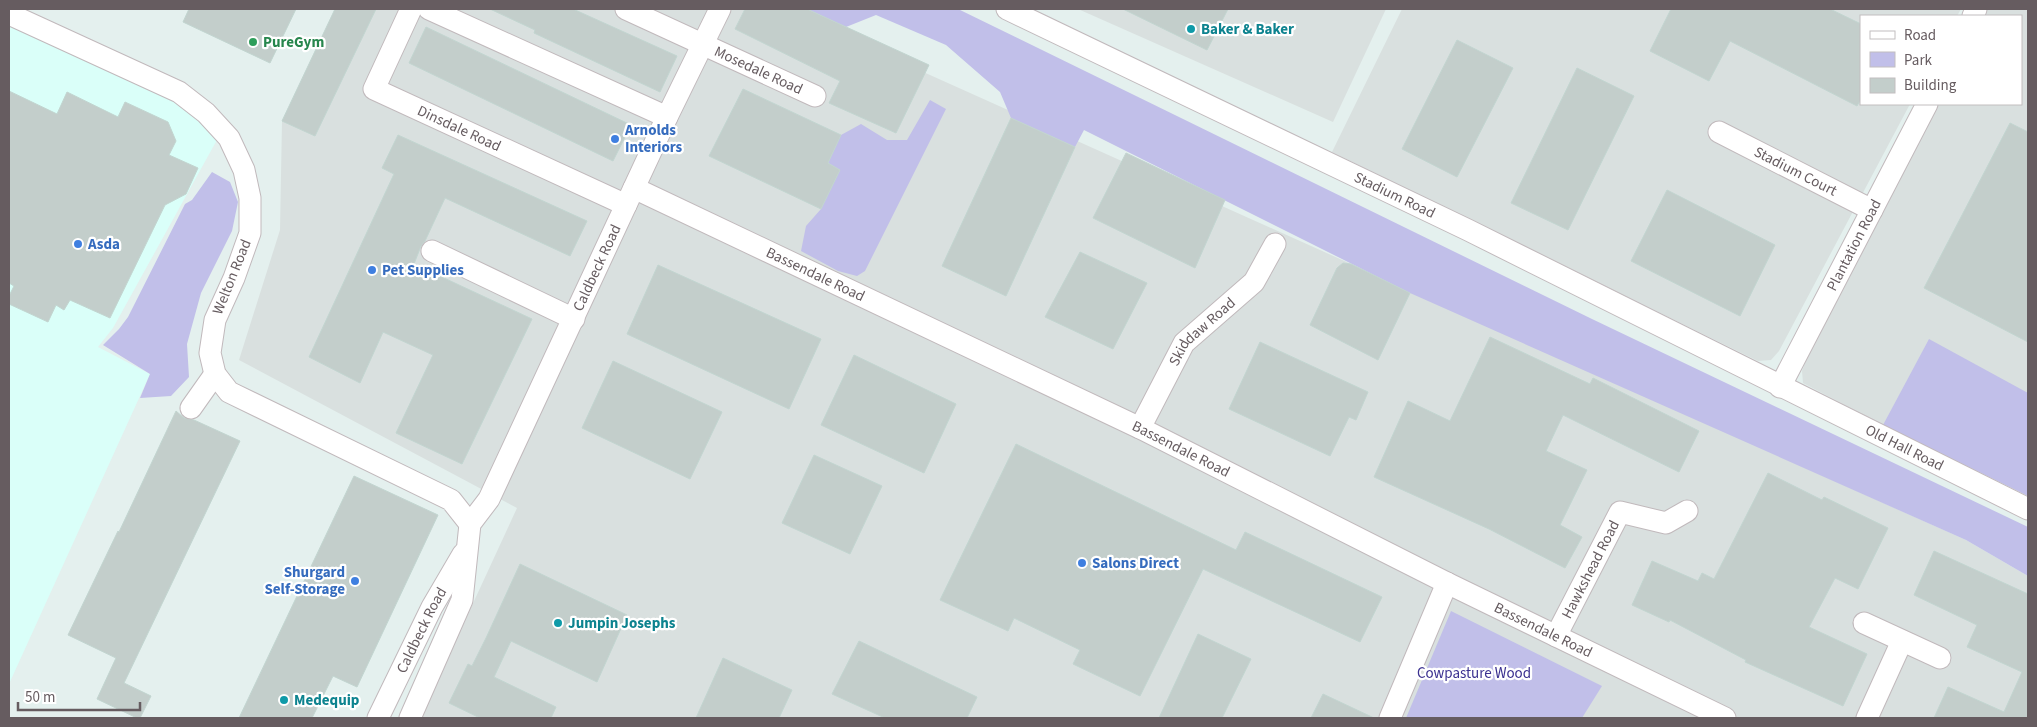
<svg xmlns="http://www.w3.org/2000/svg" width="2037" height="727" viewBox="0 0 2037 727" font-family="'Source Sans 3',sans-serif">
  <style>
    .commercial { fill: #dafff9 }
    .industrial { fill: #d9e0df }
    .green { fill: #c1bfe9 }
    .building { fill: #c3cecb; stroke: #c2d5d0 }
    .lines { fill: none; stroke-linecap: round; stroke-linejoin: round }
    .minor-casing { stroke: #c1b9bc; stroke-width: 23 }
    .minor { stroke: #fff; stroke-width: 21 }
    .culture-dot { fill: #0f9aa8; stroke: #fff; stroke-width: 2 }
    .leisure-dot { fill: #2e9e5b; stroke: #fff; stroke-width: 2 }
    .shop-dot { fill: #3f7fe0; stroke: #fff; stroke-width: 2 }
    .labels { text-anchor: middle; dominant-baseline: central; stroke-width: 4.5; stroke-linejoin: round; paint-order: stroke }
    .culture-label { font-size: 15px; font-weight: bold; fill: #0d838f; stroke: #fff; text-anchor: start }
    .leisure-label { font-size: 15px; font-weight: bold; fill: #27864d; stroke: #fff; text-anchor: start }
    .street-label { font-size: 15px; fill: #665c60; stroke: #fff }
    .shop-label { font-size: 15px; font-weight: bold; fill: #366cbe; stroke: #fff; text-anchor: start }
    .park-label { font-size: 15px; fill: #3b3190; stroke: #fff }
  </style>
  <rect width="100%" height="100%" fill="#e4f0ee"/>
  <polygon class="commercial" points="9,14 179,92 223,129 113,328 98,347 150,374 9,684"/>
  <g class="industrial">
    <polygon points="335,9 783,9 1966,540 2028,576 2028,718 420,718 517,508 239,360 280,230 282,121"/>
    <polygon points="1078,9 1386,9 1333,122"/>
    <polygon points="1402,9 1961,9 1957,16 1861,16 1861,104 1910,104 1779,351 1771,360 1758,361 1332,152"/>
    <polygon points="1987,9 2028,9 2028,496 1883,425 1803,383 1802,371 1808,355 1938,104 2021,104 2021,16 1983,16"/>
  </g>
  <g class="green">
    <polygon points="807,9 958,9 1592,319 2028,527 2028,576 1966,540 1410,293 1084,130 1075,147 1011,118 1000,92 946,45 876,15 846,27"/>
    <polygon points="930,100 946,109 865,271 857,276 838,271 801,251 806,226 821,209 840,170 828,163 841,135 861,124 887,140 907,140"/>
    <polygon points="212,172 230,182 238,202 232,231 201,293 187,344 189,377 171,396 140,398 150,374 103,345 119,329 128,317 185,204 192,200"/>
    <polygon points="1929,339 2028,393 2028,496 1883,425"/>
    <polygon points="1451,611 1602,686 1582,718 1406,718"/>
  </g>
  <g class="building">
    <polygon points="189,9 296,9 270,63 183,22"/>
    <polygon points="335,9 376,9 315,136 282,121"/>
    <polygon points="490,9 573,9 677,56 660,92 534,33 535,30"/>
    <polygon points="745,9 807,9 929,65 896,133 829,103 840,81 735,29"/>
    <polygon points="1123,9 1228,9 1207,50"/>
    <polygon points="1671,9 1830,9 1861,24 1861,99 1857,106 1730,41 1709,81 1650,51"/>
    <polygon points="426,27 631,125 613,161 409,63"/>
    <polygon points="1457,40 1513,68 1457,177 1402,149"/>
    <polygon points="1577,68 1634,96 1568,230 1511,203"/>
    <polygon points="743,89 841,135 828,163 840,170 821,209 709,156"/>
    <polygon points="9,91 57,114 67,92 118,117 125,102 168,122 176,141 169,155 198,168 186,194 165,205 110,318 70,300 64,310 56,305 48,322 9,304 9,296 14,286 9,283"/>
    <polygon points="1011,118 1075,147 1006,296 942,266"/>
    <polygon points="2010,123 2028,132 2028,342 1924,288"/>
    <polygon points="398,135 587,221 570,256 445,198 425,241 421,246 414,264 532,319 462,464 396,433 433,355 383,332 360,383 309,357 394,174 382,168"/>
    <polygon points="1126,153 1225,200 1195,268 1093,218"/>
    <polygon points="1667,190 1775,245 1740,316 1631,261"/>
    <polygon points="1080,252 1147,283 1113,349 1045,317"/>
    <polygon points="1343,263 1351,264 1410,293 1378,360 1310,325 1337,268"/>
    <polygon points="658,265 821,339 789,409 627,334"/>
    <polygon points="1490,337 1590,384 1593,378 1699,431 1679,472 1563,415 1546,451 1587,470 1560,525 1582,537 1565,568 1489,529 1374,477 1408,401 1450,421"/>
    <polygon points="1260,342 1368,392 1356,420 1349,417 1330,456 1229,409"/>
    <polygon points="854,355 956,404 924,473 821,425"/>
    <polygon points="613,361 722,412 690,479 582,428"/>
    <polygon points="176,411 184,418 194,420 240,441 124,683 151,696 140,718 137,718 97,699 116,658 68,635 118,531 119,532"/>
    <polygon points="1016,444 1236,550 1245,532 1382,597 1360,642 1203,569 1140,696 1073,664 1080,650 1014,618 1008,631 940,600"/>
    <polygon points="814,455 882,486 850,554 782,523"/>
    <polygon points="1768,473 1822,500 1824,497 1888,528 1858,589 1835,578 1809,627 1867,654 1843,706 1745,662 1746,660 1670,620 1669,622 1632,605 1652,561 1698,581 1702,573 1714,579"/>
    <polygon points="354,476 438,515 357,687 333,676 312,718 239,718"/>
    <polygon points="1934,551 2028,594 2028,718 1934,718 1948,687 2004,712 2022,672 1967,647 1977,625 1914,595"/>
    <polygon points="520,564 627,615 597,682 511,641 494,677 556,707 551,718 480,718 449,703 468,664 472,666 486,638"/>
    <polygon points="1198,634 1251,659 1222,718 1159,718"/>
    <polygon points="859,641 977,697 967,718 885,718 832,694"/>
    <polygon points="723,658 792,690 779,718 696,718"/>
    <polygon points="1323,694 1374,718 1311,718"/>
  </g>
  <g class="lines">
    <defs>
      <g id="minor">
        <path id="s1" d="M411,9L374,89L626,205"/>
        <polyline points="429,9 667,117"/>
        <path id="s2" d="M626,9L815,96"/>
        <path id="s3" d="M1007,9L1468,230L2028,509"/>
        <polyline points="9,14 179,92 206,113 229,138 244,170 250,198 250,233 234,278 215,320 210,353 215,374 229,392 451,500 470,524"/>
        <polyline points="1973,16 1976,9"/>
        <path id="s4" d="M1719,132L1872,210"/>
        <path id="s5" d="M634,188L1140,428L1447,583L1725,718"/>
        <polyline points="432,251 574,319"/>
        <path id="s6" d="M1780,387L1927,104"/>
        <polyline points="191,408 215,374"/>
        <path id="s7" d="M1140,428L1184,343L1254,282L1275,244"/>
        <polyline points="1864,623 1940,658"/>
        <path id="s8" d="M1556,636L1620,512L1666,523L1687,511"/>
        <path id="s9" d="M378,718L432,607L463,554"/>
        <path id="s10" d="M410,718L462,600L470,524L489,499L667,117L720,9"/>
        <polyline points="1390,718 1447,583"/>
        <polyline points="1867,718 1902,641"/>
      </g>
    </defs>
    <use href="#minor" class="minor-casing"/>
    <use href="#minor" class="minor"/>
  </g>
  <g class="culture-dot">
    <circle cx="1191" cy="29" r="5"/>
    <circle cx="558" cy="623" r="5"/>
    <circle cx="284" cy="700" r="5"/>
  </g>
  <circle class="leisure-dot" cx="253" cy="42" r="5"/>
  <g class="shop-dot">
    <circle cx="615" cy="139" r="5"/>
    <circle cx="78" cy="244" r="5"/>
    <circle cx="372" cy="270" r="5"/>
    <circle cx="1082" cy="563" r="5"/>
    <circle cx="355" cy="581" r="5"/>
  </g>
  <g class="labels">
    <g class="culture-label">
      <text x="1201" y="29">Baker &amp; Baker</text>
      <text x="568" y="623">Jumpin Josephs</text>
      <text x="294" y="700">Medequip</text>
    </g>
    <g class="leisure-label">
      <text x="263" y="42">PureGym</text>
    </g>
    <g class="street-label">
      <text stroke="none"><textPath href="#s2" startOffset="146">Mosedale Road</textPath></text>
      <text stroke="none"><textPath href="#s1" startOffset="182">Dinsdale Road</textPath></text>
      <text stroke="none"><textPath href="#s4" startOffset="86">Stadium Court</textPath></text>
      <text stroke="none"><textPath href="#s3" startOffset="430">Stadium Road</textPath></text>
      <text stroke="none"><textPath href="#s6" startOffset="160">Plantation Road</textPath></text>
      <text stroke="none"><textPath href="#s10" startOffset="492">Caldbeck Road</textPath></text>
      <text stroke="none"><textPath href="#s5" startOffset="201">Bassendale Road</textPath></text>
      <text transform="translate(232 277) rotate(-68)">Welton Road</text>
      <text stroke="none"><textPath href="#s7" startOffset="116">Skiddaw Road</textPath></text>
      <text stroke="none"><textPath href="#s3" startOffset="999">Old Hall Road</textPath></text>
      <text stroke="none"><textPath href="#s5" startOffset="606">Bassendale Road</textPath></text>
      <text stroke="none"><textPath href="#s8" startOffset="75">Hawkshead Road</textPath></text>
      <text stroke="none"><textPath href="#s5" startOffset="1011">Bassendale Road</textPath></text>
      <text stroke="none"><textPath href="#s9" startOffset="98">Caldbeck Road</textPath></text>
    </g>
    <g class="shop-label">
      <text x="625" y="130">Arnolds<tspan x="625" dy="17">Interiors</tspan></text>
      <text x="88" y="244">Asda</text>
      <text x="382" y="270">Pet Supplies</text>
      <text x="1092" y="563">Salons Direct</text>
      <text x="345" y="572" text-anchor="end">Shurgard<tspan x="345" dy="17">Self-Storage</tspan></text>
    </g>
    <g class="park-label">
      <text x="1474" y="673">Cowpasture Wood</text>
    </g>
  </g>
  <rect width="2037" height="727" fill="none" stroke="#665c60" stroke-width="20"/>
  <rect x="1860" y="15" width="162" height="90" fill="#ffffff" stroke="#c2bebf"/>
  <rect x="1870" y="31" width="25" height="8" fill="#ffffff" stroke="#c2bebf"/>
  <text x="1904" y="40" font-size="15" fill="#665c60">Road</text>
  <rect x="1870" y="52" width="25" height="15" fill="#c1bfe9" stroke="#c2bebf"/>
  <text x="1904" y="65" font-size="15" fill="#665c60">Park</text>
  <rect x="1870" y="78" width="25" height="15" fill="#c3cecb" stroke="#c2bebf"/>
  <text x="1904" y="90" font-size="15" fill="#665c60">Building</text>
  <path d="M18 702v8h122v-8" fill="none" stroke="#665c60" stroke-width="2.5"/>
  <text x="25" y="702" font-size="15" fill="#665c60" stroke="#ffffff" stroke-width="4" paint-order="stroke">50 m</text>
</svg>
